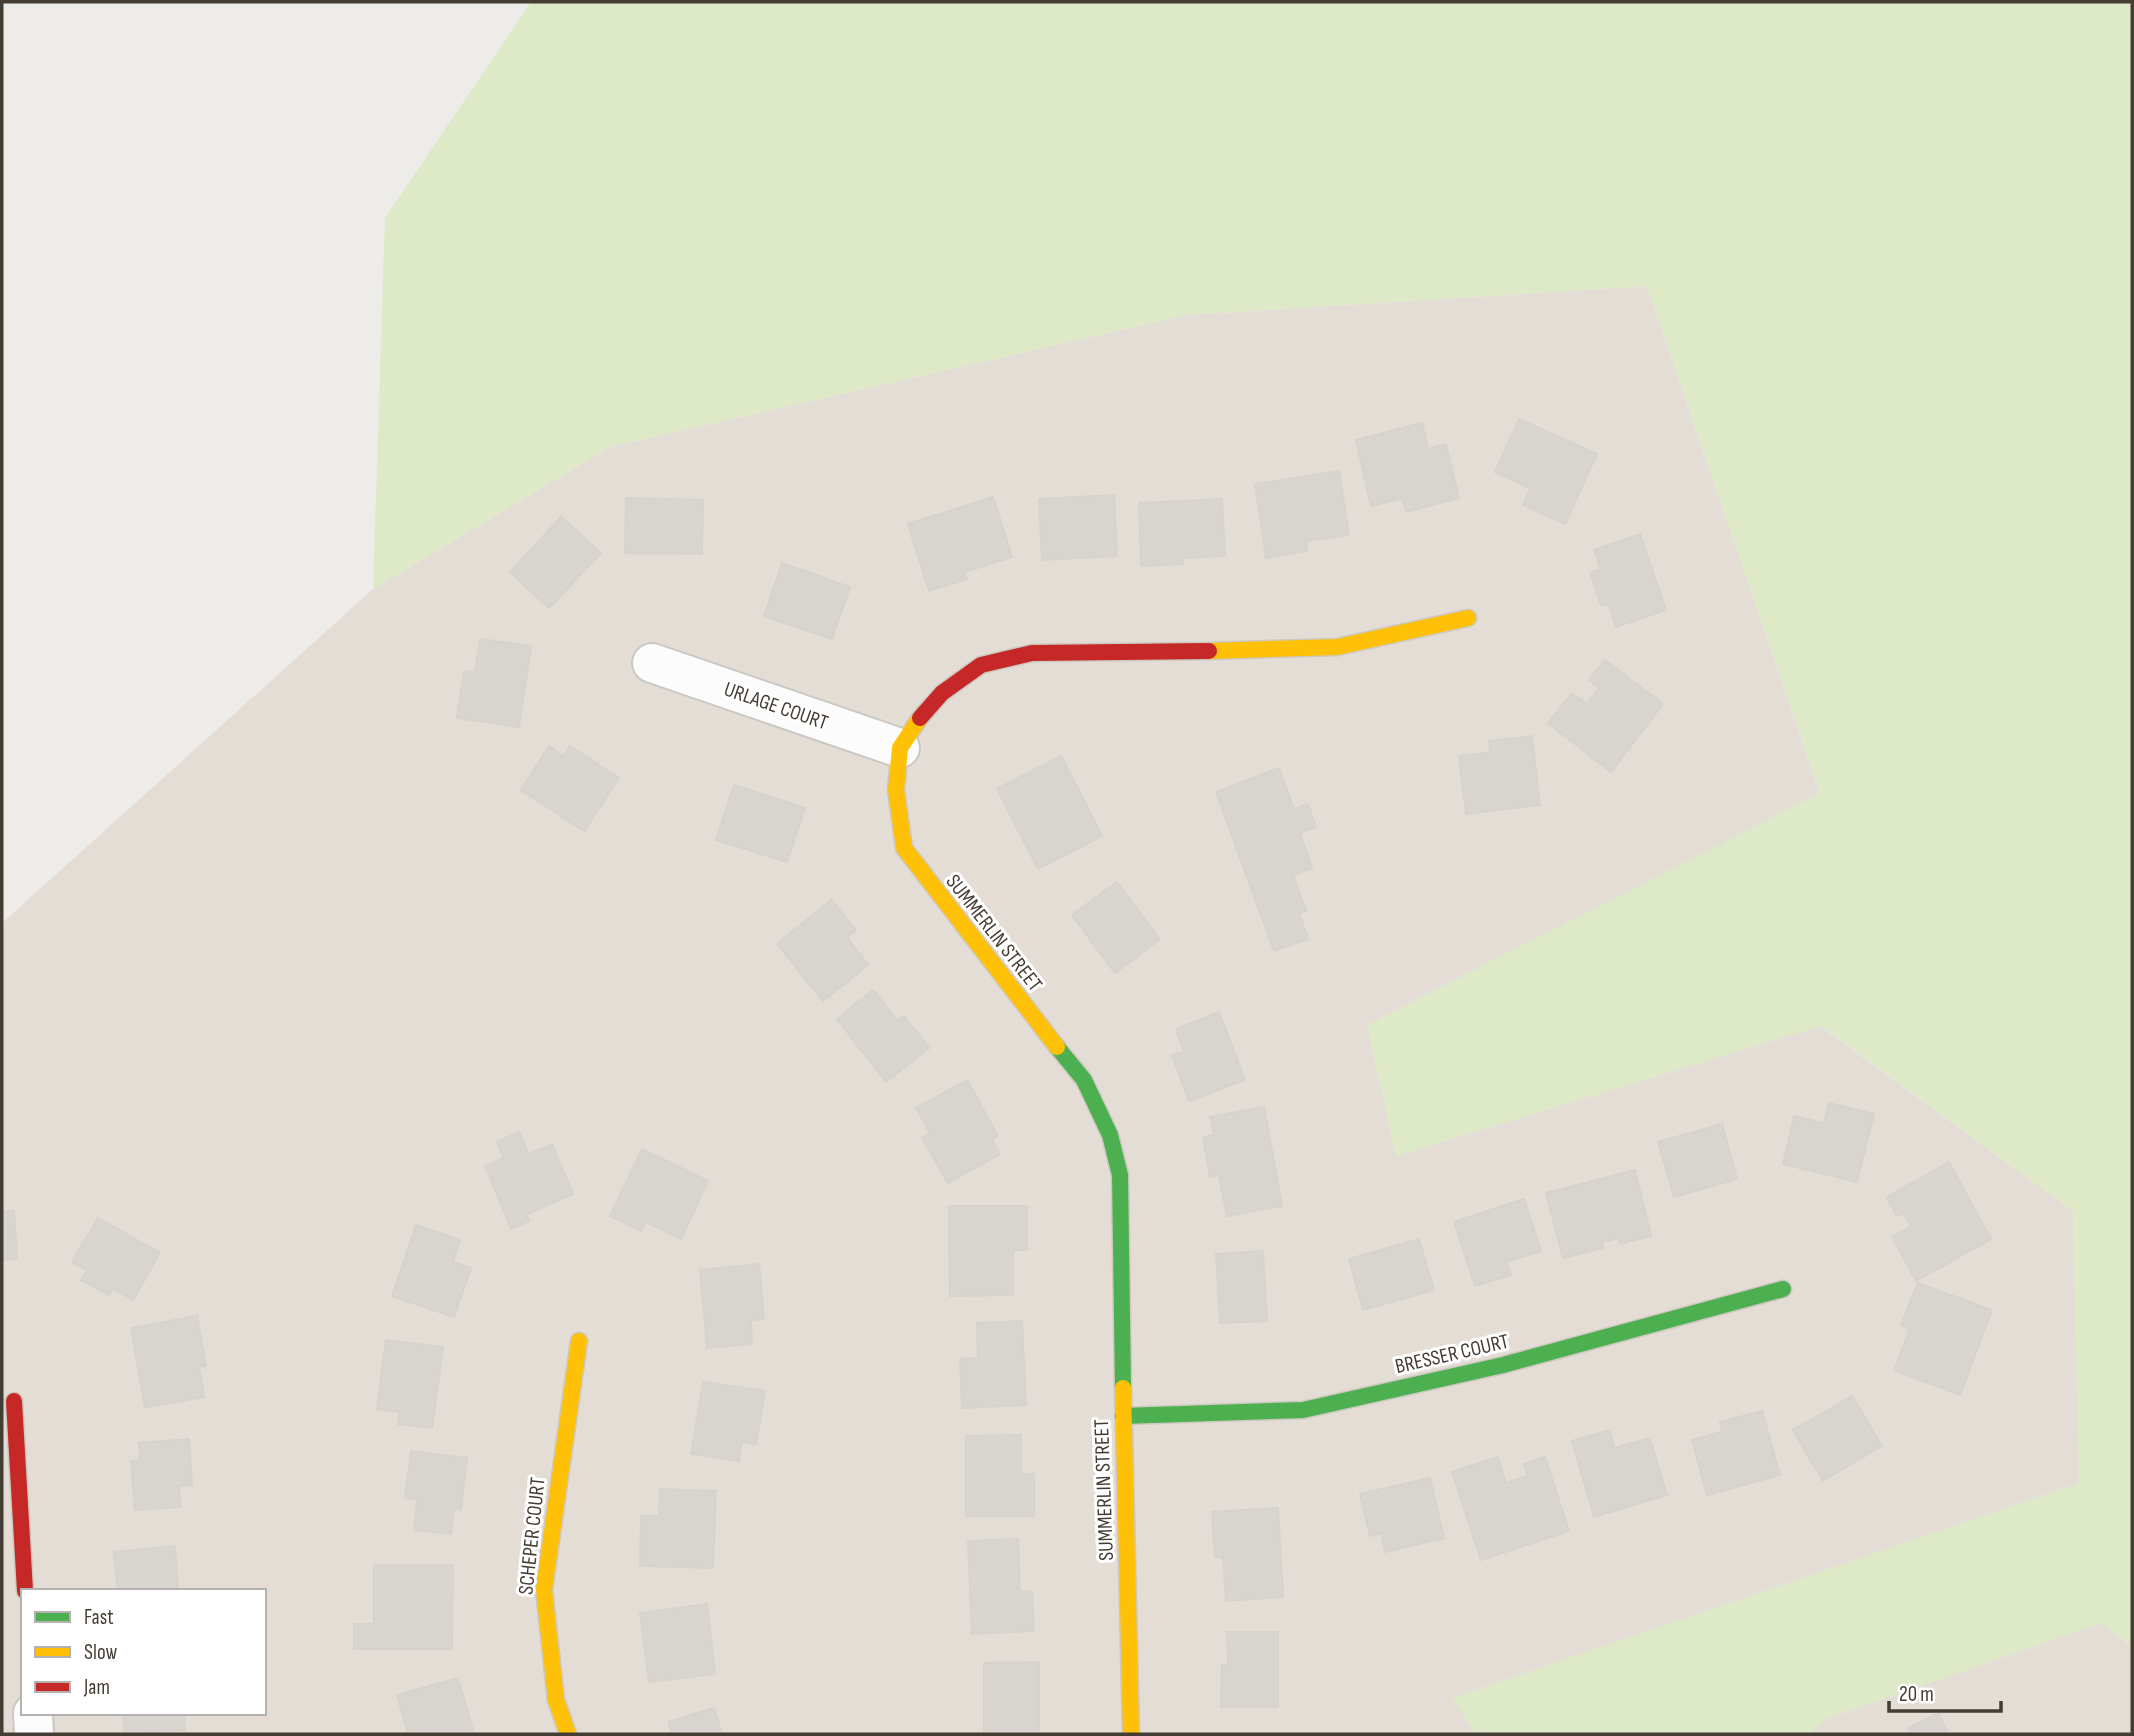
<svg xmlns="http://www.w3.org/2000/svg" width="2134" height="1736" viewBox="0 0 2134 1736" font-family="'Sofia Sans Condensed',sans-serif">
  <style>
    .residential { fill: #e3ddd5; fill-rule: evenodd }
    .green { fill: #dee9c8 }
    .building { fill: #d8d5d0; stroke: #d6d3ce; stroke-width: 2 }
    .lines { fill: none; stroke-linecap: round; stroke-linejoin: round }
    .street-casing { stroke: #cbc8c4; stroke-width: 42 }
    .fast-casing { stroke: #cec9bf; stroke-width: 19 }
    .slow-casing { stroke: #cec9bf; stroke-width: 19 }
    .jam-casing { stroke: #cec9bf; stroke-width: 19 }
    .street { stroke: #fcfcfc; stroke-width: 38 }
    .fast { stroke: #4caf50; stroke-width: 16 }
    .slow { stroke: #ffc107; stroke-width: 16 }
    .jam { stroke: #c62828; stroke-width: 16 }
    .labels { text-anchor: middle; dominant-baseline: central; stroke-width: 6; stroke-linejoin: round; paint-order: stroke }
    .street-label { font-size: 21px; fill: #443d34; stroke: #fff }
  </style>
  <rect width="100%" height="100%" fill="#eeece8"/>
  <g class="residential">
    <path d="M1647,286L1820,794L1367,1025L1396,1156L1820,1026L2073,1211L2079,1483L1453,1698L1476,1734H2V923L373,589L610,447L1187,315ZM23,1591H264V1713H23Z"/>
    <polygon points="2101,1623 2132,1647 2132,1734 1808,1734 1826,1719"/>
  </g>
  <polygon class="green" points="531,2 2132,2 2132,1647 2101,1623 1826,1719 1808,1734 1476,1734 1452,1698 2079,1483 2073,1211 1821,1026 1396,1156 1367,1025 1820,793 1647,286 1187,315 610,447 373,589 385,218"/>
  <g class="building">
    <polygon points="1519,419 1597,454 1565,524 1523,505 1530,488 1495,472"/>
    <polygon points="1422,423 1428,449 1446,444 1459,498 1406,512 1403,498 1371,506 1356,440"/>
    <polygon points="1339,471 1349,535 1306,541 1307,551 1266,558 1255,484"/>
    <polygon points="1114,495 1117,556 1042,560 1039,499"/>
    <polygon points="993,497 1012,557 964,572 967,579 929,591 908,524"/>
    <polygon points="626,498 703,500 702,554 625,553"/>
    <polygon points="1222,499 1225,556 1182,558 1183,564 1141,566 1139,503"/>
    <polygon points="561,517 601,553 549,608 510,572"/>
    <polygon points="1640,534 1666,610 1616,627 1609,605 1601,605 1590,573 1601,569 1594,550"/>
    <polygon points="782,563 850,587 832,639 764,616"/>
    <polygon points="480,639 531,646 519,727 457,718 464,671 475,672"/>
    <polygon points="1605,660 1663,704 1611,772 1548,723 1572,693 1587,704 1599,688 1589,680"/>
    <polygon points="1532,736 1540,805 1466,814 1459,756 1490,752 1489,741"/>
    <polygon points="549,746 564,756 570,746 619,778 584,831 521,790"/>
    <polygon points="1061,756 1102,836 1038,869 997,789"/>
    <polygon points="1279,768 1294,809 1308,804 1316,827 1300,833 1312,868 1293,875 1306,911 1299,913 1308,939 1274,951 1216,792"/>
    <polygon points="734,785 805,808 787,862 716,840"/>
    <polygon points="1117,882 1160,939 1115,973 1072,915"/>
    <polygon points="831,900 856,930 847,937 868,965 823,1001 777,944"/>
    <polygon points="873,990 898,1021 904,1016 929,1048 886,1082 837,1019"/>
    <polygon points="1219,1012 1245,1080 1189,1101 1172,1055 1184,1051 1176,1029"/>
    <polygon points="967,1080 998,1136 992,1139 1000,1154 948,1183 922,1138 930,1133 916,1108"/>
    <polygon points="1829,1103 1874,1114 1857,1182 1783,1164 1794,1116 1824,1123"/>
    <polygon points="1264,1107 1282,1206 1227,1216 1219,1175 1210,1177 1203,1137 1214,1135 1210,1117"/>
    <polygon points="1722,1124 1737,1179 1674,1197 1658,1142"/>
    <polygon points="519,1132 528,1154 552,1144 573,1194 527,1214 529,1221 511,1229 485,1166 504,1158 497,1142"/>
    <polygon points="642,1149 708,1181 681,1239 646,1222 641,1231 610,1216"/>
    <polygon points="1949,1162 1991,1239 1916,1281 1892,1237 1911,1226 1903,1213 1897,1216 1887,1197"/>
    <polygon points="1635,1170 1651,1236 1620,1244 1618,1238 1602,1242 1603,1248 1563,1258 1546,1193"/>
    <polygon points="1524,1199 1541,1251 1507,1262 1511,1275 1475,1286 1454,1222"/>
    <polygon points="949,1206 1027,1206 1027,1250 1013,1250 1013,1295 950,1296"/>
    <polygon points="14,1211 17,1259 2,1260 2,1212"/>
    <polygon points="98,1218 160,1253 133,1300 113,1288 109,1295 81,1280 87,1270 72,1262"/>
    <polygon points="416,1225 460,1240 453,1262 471,1268 454,1317 392,1296"/>
    <polygon points="1419,1239 1434,1290 1363,1310 1349,1259"/>
    <polygon points="1263,1251 1267,1321 1220,1323 1216,1254"/>
    <polygon points="759,1264 764,1319 751,1320 752,1344 707,1348 700,1270"/>
    <polygon points="1918,1283 1992,1310 1960,1395 1894,1370 1910,1329 1901,1325"/>
    <polygon points="197,1316 206,1366 199,1367 204,1397 145,1407 131,1328"/>
    <polygon points="1022,1321 1026,1405 962,1408 960,1359 978,1358 977,1323"/>
    <polygon points="386,1340 443,1347 432,1428 398,1424 399,1412 377,1409"/>
    <polygon points="703,1382 765,1391 756,1444 742,1441 739,1461 691,1454"/>
    <polygon points="1852,1396 1882,1446 1823,1481 1793,1430"/>
    <polygon points="1762,1411 1780,1475 1707,1495 1692,1440 1722,1432 1720,1422"/>
    <polygon points="1610,1430 1614,1448 1650,1438 1667,1495 1594,1517 1572,1441"/>
    <polygon points="1021,1435 1021,1474 1034,1474 1034,1516 966,1516 966,1436"/>
    <polygon points="189,1439 192,1485 179,1486 181,1507 135,1510 131,1461 140,1460 139,1443"/>
    <polygon points="411,1451 467,1458 461,1509 454,1508 451,1534 414,1530 417,1500 405,1498"/>
    <polygon points="1498,1457 1506,1483 1528,1476 1524,1464 1545,1457 1569,1531 1481,1560 1452,1472"/>
    <polygon points="1430,1478 1444,1538 1385,1552 1381,1533 1370,1536 1360,1494"/>
    <polygon points="660,1489 716,1491 713,1568 640,1566 641,1516 659,1516"/>
    <polygon points="1278,1508 1283,1597 1226,1601 1223,1557 1215,1557 1212,1512"/>
    <polygon points="1018,1539 1020,1592 1032,1591 1034,1631 972,1634 968,1541"/>
    <polygon points="175,1546 178,1591 118,1591 114,1552"/>
    <polygon points="374,1565 453,1565 452,1649 354,1649 354,1624 374,1624"/>
    <polygon points="707,1604 715,1674 649,1682 640,1613"/>
    <polygon points="1227,1632 1278,1632 1278,1707 1221,1707 1222,1665 1228,1665"/>
    <polygon points="1039,1662 1039,1733 984,1734 984,1663"/>
    <polygon points="458,1678 474,1734 408,1734 397,1695"/>
    <polygon points="714,1708 722,1734 672,1734 668,1722"/>
    <polygon points="123,1713 184,1713 185,1730 125,1734"/>
    <polygon points="1939,1713 1948,1734 1911,1734 1908,1728"/>
  </g>
  <g class="lines">
    <defs>
      <g id="street">
        <polyline points="652,663 900,748"/>
        <polyline points="33,1713 34,1734"/>
      </g>
      <g id="fast">
        <polyline points="1057,1047 1084,1080 1110,1135 1120,1175 1123,1388"/>
        <polyline points="1123,1416 1303,1410 1503,1365 1783,1289"/>
      </g>
      <g id="slow">
        <polyline points="1209,651 1337,647 1468,618"/>
        <polyline points="920,718 900,748 896,790 904,848 1057,1047"/>
        <polyline points="1123,1388 1131,1734"/>
        <polyline points="568,1734 556,1700 544,1590 579,1341"/>
      </g>
      <g id="jam">
        <polyline points="920,718 942,693 981,665 1032,653 1209,651"/>
        <polyline points="14,1401 25,1591"/>
      </g>
    </defs>
    <use href="#street" class="street-casing"/>
    <use href="#fast" class="fast-casing"/>
    <use href="#slow" class="slow-casing"/>
    <use href="#jam" class="jam-casing"/>
    <use href="#street" class="street"/>
    <use href="#fast" class="fast"/>
    <use href="#slow" class="slow"/>
    <use href="#jam" class="jam"/>
  </g>
  <g class="labels">
    <g class="street-label">
      <text transform="translate(776 706) rotate(19)">URLAGE COURT</text>
      <text transform="translate(994 933) rotate(52)">SUMMERLIN STREET</text>
      <text transform="translate(1452 1354) rotate(-13)">BRESSER COURT</text>
      <text transform="translate(1104 1490) rotate(-92)">SUMMERLIN STREET</text>
      <text transform="translate(532 1536) rotate(-84)">SCHEPER COURT</text>
    </g>
  </g>
  <rect width="2134" height="1736" fill="none" stroke="#443d34" stroke-width="7"/>
  <rect x="21" y="1589" width="245" height="126" fill="#ffffff" stroke="#b4b1ae" stroke-width="2"/>
  <rect x="35" y="1612" width="35" height="10" fill="#4caf50" stroke="#b4b1ae" stroke-width="2"/>
  <text x="84" y="1624" font-size="21" fill="#443d34">Fast</text>
  <rect x="35" y="1647" width="35" height="10" fill="#ffc107" stroke="#b4b1ae" stroke-width="2"/>
  <text x="84" y="1659" font-size="21" fill="#443d34">Slow</text>
  <rect x="35" y="1682" width="35" height="10" fill="#c62828" stroke="#b4b1ae" stroke-width="2"/>
  <text x="84" y="1694" font-size="21" fill="#443d34">Jam</text>
  <path d="M1889 1701v10h112v-10" fill="none" stroke="#443d34" stroke-width="3.5"/>
  <text x="1899" y="1701" font-size="21" fill="#443d34" stroke="#ffffff" stroke-width="5" paint-order="stroke">20 m</text>
</svg>
